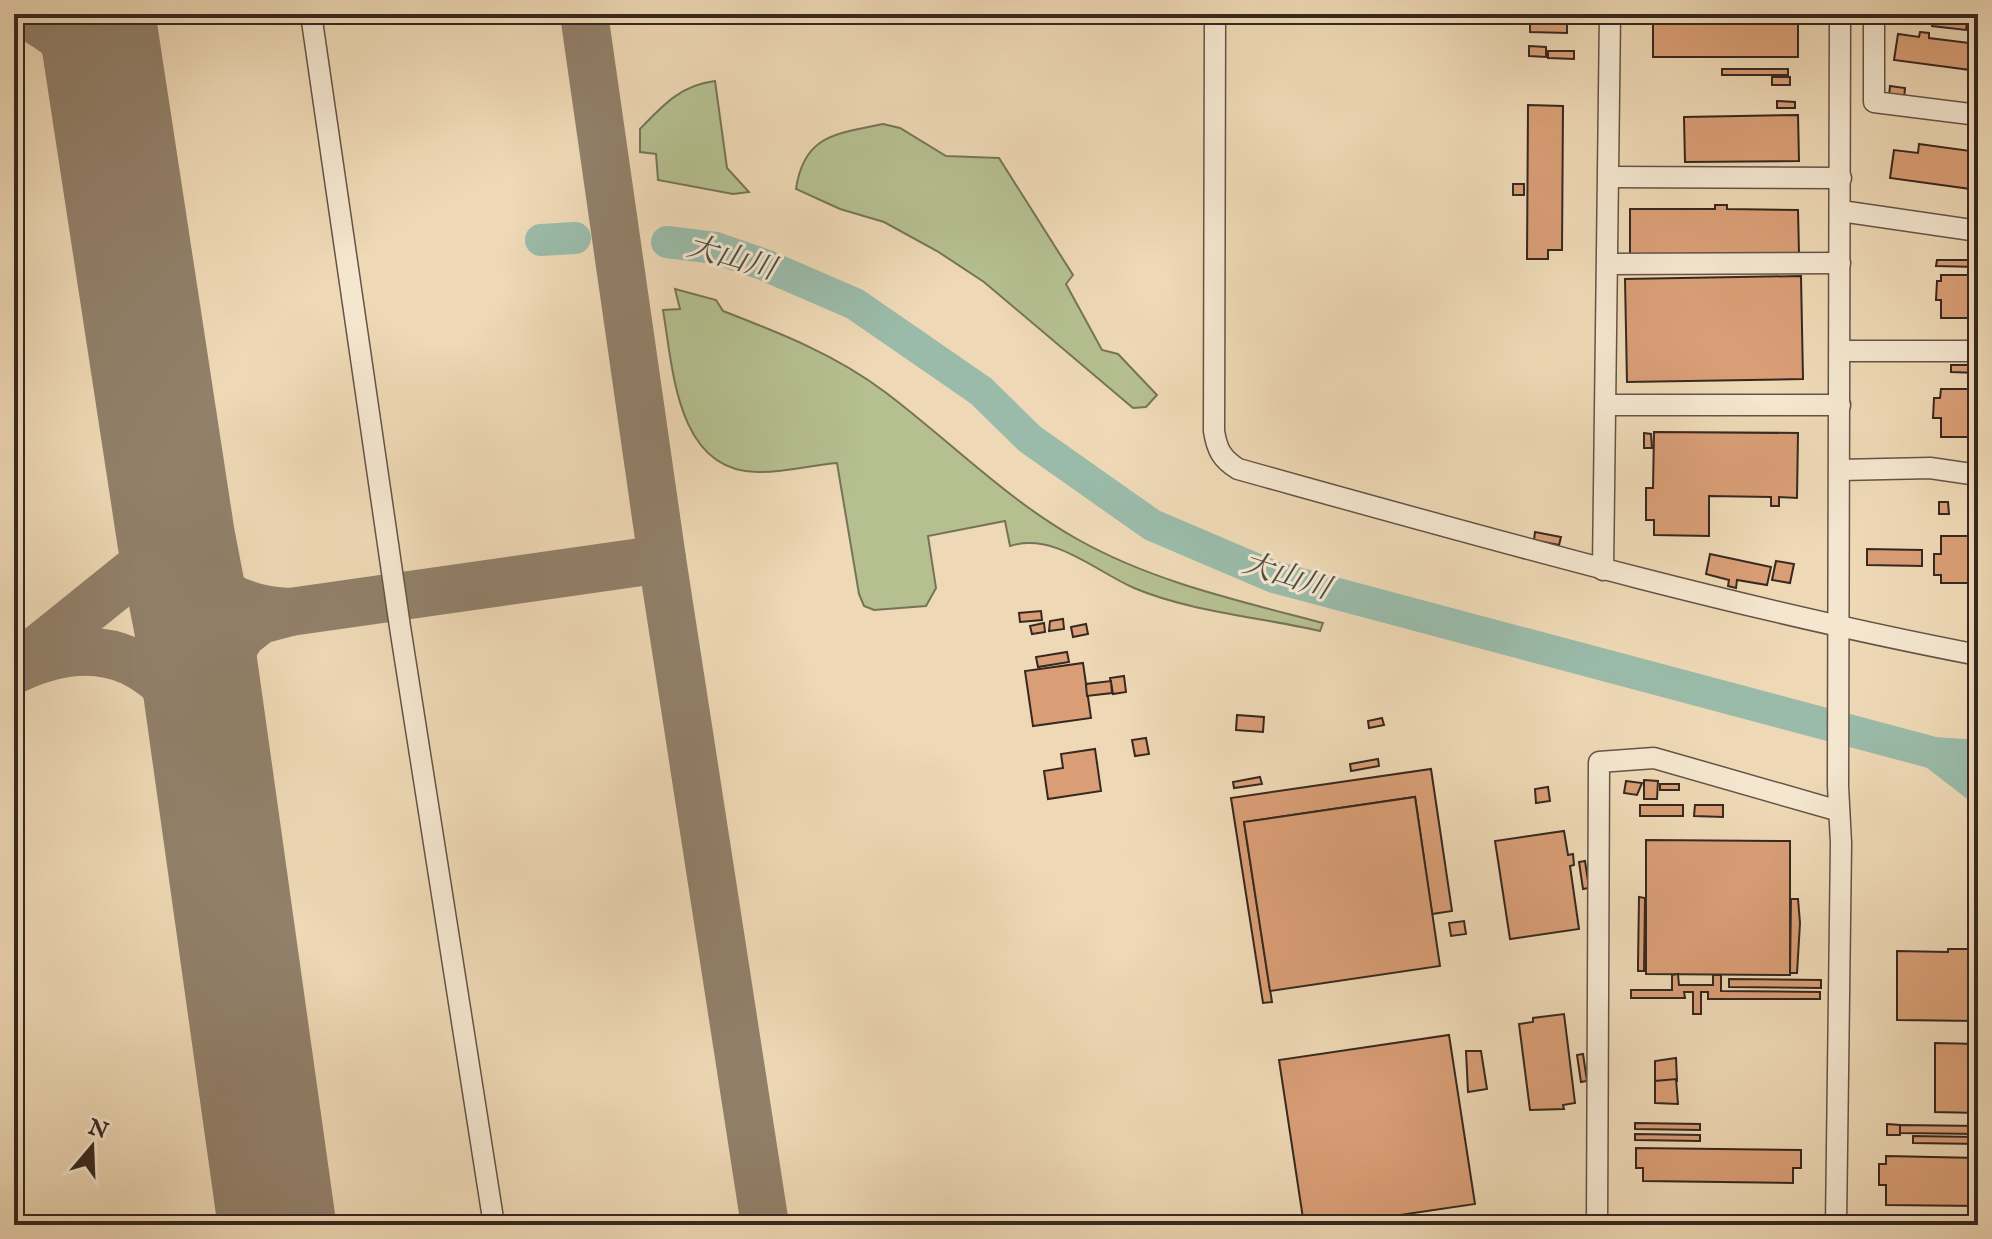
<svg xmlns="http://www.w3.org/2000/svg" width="1992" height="1239" viewBox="0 0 1992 1239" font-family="'IM FELL English','Noto Serif JP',serif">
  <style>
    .green { fill: #b5bf90; stroke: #767458; stroke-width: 2 }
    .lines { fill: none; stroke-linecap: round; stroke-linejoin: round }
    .river { stroke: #9abba9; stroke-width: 32 }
    .taxiway { stroke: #92806a; stroke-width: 48 }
    .runway { stroke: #92806a; stroke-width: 118 }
    .building { fill: #d99e76; stroke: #372820; stroke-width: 2 }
    .minor-casing { stroke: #655445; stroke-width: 23 }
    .minor { stroke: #f4e6cf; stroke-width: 20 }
    .labels { text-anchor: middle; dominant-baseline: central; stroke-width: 6; stroke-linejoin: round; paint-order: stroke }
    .water-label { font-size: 30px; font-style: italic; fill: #504d42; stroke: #f4e6cf }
  </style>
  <rect width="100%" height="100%" fill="#eed8b5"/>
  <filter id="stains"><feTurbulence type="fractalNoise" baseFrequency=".0025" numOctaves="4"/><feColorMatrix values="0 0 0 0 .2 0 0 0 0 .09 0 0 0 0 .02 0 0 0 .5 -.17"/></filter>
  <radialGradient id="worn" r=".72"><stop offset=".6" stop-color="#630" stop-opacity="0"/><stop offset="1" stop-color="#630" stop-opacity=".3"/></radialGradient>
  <g class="green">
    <path d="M715,81L727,168L749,192L733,194L658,180L656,154L640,152V129C663,105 681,85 715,81Z"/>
    <path d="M883,124L900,128L946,156L999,158L1073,275L1066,284L1102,350L1118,354L1157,395L1146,407L1133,408L984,282L937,251L884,222L840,209L796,189C804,134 837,134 883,124Z"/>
    <path d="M675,289L716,300L723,311C780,333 836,355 885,392C950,441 1006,499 1077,539C1153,582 1240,601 1323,623L1320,631C1260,617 1191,612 1134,588C1095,571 1054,532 1010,546L1005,521L928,536L936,588L926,606L874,610L864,606L859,594L837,463C811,465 783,473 757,472C676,471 673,368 663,310L680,309Z"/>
  </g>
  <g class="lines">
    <g class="river">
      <polyline points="541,240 575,238"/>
      <polyline points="667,242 716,248 765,265 855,304 981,391 1030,439 1152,525 1274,577 1934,753 1978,756"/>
      <polyline points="1934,753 1978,787"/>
    </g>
    <g class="taxiway">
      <path d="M24,14C76,41 80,57 110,102"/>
      <polyline points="584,14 662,559 765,1225"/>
      <path d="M179,554C217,592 234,609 290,612"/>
      <polyline points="27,658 176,538"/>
      <path d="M14,670C106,626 169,664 210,751"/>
      <polyline points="204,708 218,672 242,634 260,620 290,612 662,559"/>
    </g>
    <polyline class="runway" points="96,14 176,538 193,626 277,1225"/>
  </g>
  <g class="building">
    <polygon points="1530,14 1567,14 1567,33 1530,32"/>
    <rect x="1653" y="14" width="145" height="43"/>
    <polygon points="1933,18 1967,22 1966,30 1932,26"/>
    <polygon points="1920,32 1929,33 1929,38 1969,43 1970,38 1978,39 1978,71 1894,60 1898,34 1919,37"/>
    <polygon points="1529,46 1546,47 1546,57 1529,56"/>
    <polygon points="1548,51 1574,51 1574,59 1548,58"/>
    <rect x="1722" y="69" width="66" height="6"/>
    <rect x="1772" y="77" width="18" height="8"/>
    <polygon points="1890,86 1905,88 1904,99 1889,97"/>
    <polygon points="1777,101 1795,102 1795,108 1777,108"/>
    <polygon points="1528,105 1563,106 1562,250 1548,250 1548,259 1527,259"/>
    <polygon points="1798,115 1799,161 1685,162 1684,117"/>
    <polygon points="1919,144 1978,152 1978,190 1890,178 1894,150 1918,153"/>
    <rect x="1513" y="184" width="11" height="11"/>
    <polygon points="1715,205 1727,205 1727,209 1798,210 1799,254 1630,254 1630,209 1715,209"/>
    <polygon points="1937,260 1978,260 1978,267 1936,266"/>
    <polygon points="1941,275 1978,275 1978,318 1941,318 1941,300 1936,300 1937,281 1941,281"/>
    <polygon points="1801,276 1803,379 1627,382 1625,279"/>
    <polygon points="1951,365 1978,365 1978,373 1951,372"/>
    <polygon points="1941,389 1978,389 1978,437 1941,437 1941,418 1933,418 1934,398 1940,398"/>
    <polygon points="1654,432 1798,433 1797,498 1779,497 1779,506 1771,506 1771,497 1709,496 1709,536 1654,535 1654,520 1646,520 1646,488 1653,488"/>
    <polygon points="1644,433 1651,434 1652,448 1644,448"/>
    <polygon points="1939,502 1948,502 1949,514 1939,514"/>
    <polygon points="1535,532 1561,537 1559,545 1534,540"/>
    <polygon points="1941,536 1978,536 1978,583 1941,583 1941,575 1934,575 1934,554 1941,554"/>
    <polygon points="1867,549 1922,550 1922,566 1867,565"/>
    <polygon points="1710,554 1771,567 1767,585 1737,580 1736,588 1728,586 1729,580 1706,574"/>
    <polygon points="1776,561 1794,564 1790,583 1772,580"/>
    <polygon points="1041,611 1042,620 1020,622 1019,613"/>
    <polygon points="1063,619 1064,629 1049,631 1050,621"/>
    <polygon points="1044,623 1045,632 1032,634 1030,626"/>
    <polygon points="1086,624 1088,634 1073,637 1071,627"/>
    <polygon points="1067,652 1069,662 1038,667 1036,657"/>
    <polygon points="1083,663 1091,718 1033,726 1025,671"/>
    <polygon points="1124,676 1126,692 1113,694 1110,678"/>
    <polygon points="1111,681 1112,693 1087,696 1086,684"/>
    <polygon points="1237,715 1264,717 1263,732 1236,730"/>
    <polygon points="1382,718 1384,725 1369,728 1368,721"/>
    <polygon points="1146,738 1149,754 1135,756 1132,740"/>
    <polygon points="1095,749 1101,791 1048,799 1044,771 1063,768 1061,754"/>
    <polygon points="1378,759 1379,766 1351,771 1350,764"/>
    <polygon points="1431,769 1452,911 1432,914 1415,797 1244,822 1272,1002 1263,1003 1231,798"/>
    <polygon points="1260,777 1262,784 1234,788 1233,782"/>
    <polygon points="1644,780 1658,781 1657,799 1644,799"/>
    <polygon points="1626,781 1642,783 1637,795 1624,793"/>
    <rect x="1660" y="784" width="19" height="6"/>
    <polygon points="1548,787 1550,801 1536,803 1535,789"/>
    <polygon points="1415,797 1440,966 1270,991 1244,822"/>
    <rect x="1640" y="805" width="43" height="11"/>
    <polygon points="1695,805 1723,805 1723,817 1694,816"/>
    <polygon points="1564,831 1568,855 1573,854 1574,865 1570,866 1579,929 1510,939 1495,841"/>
    <polygon points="1646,840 1790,841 1790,975 1646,974"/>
    <polygon points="1585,861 1589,888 1583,889 1579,862"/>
    <polygon points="1639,897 1645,898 1644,971 1638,971 1638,963"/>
    <polygon points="1791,899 1798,899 1800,923 1797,973 1790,973"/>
    <polygon points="1464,921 1466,934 1451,936 1449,923"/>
    <polygon points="1948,949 1972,949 1972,953 1978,953 1978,1021 1897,1020 1897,951 1948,952"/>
    <polygon points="1678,974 1679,985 1713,985 1713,975 1721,975 1721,991 1820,992 1820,999 1708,999 1708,992 1701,992 1701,1014 1693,1014 1693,992 1684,992 1685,998 1631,998 1631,990 1672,990 1672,975"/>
    <polygon points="1729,979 1821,980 1821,988 1729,987"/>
    <polygon points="1564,1014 1575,1103 1563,1105 1564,1109 1530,1110 1519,1024 1533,1022 1533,1018"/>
    <polygon points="1449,1035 1475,1204 1332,1225 1304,1225 1279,1060"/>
    <polygon points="1935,1043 1978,1044 1978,1113 1935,1112"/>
    <polygon points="1466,1051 1481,1051 1487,1089 1468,1092"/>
    <polygon points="1583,1054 1587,1081 1581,1082 1577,1055"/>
    <polygon points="1676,1058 1677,1081 1655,1081 1655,1061"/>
    <polygon points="1676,1079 1678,1104 1655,1103 1655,1081"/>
    <polygon points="1635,1123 1700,1124 1700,1130 1635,1129"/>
    <polygon points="1887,1124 1900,1125 1900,1135 1887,1135"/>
    <polygon points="1900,1125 1978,1126 1978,1134 1900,1133"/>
    <polygon points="1635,1134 1700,1135 1700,1141 1635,1140"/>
    <polygon points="1913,1136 1978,1137 1978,1144 1913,1143"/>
    <polygon points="1636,1148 1801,1150 1801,1168 1793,1168 1793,1183 1643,1181 1643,1168 1636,1168"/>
    <polygon points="1886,1156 1978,1158 1978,1206 1886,1205 1886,1185 1879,1185 1879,1164 1886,1164"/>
  </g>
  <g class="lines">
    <defs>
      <g id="minor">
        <polyline points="311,14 400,627 494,1225"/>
        <path d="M1215,14L1214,431C1217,450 1222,459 1238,469C1483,537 1728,607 1978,655"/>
        <polyline points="1874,14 1874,102 1978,115"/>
        <polyline points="1976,14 1978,14"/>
        <polyline points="1609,177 1841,178"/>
        <polyline points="1841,211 1978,231"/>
        <polyline points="1608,264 1840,263"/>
        <polyline points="1840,351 1978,351"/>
        <polyline points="1606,405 1840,405"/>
        <polyline points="1840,470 1930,468 1978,475"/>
        <polyline points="1603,570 1610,14"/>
        <polyline points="1597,1225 1599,762 1654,758 1839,811"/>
        <polyline points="1836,1225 1841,843 1838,786 1840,14"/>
      </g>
    </defs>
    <use href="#minor" class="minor-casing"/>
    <use href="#minor" class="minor"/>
  </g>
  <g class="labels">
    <g class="water-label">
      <text transform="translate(731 259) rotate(16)">大山川</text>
      <text transform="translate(1286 577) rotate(18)">大山川</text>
    </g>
  </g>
  <rect width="1992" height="1239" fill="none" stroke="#eed8b5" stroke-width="48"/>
  <rect x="16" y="16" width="1960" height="1207" fill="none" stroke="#372820" stroke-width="4"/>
  <rect x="24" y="24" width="1944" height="1191" fill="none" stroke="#372820" stroke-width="2"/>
  <g transform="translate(92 1147) rotate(19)" stroke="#f4e6cf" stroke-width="6" paint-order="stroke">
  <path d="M0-6L14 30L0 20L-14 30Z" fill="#372820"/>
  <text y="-12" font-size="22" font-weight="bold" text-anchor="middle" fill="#372820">N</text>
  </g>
  <rect width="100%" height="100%" filter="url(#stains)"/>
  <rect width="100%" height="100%" fill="url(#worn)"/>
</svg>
